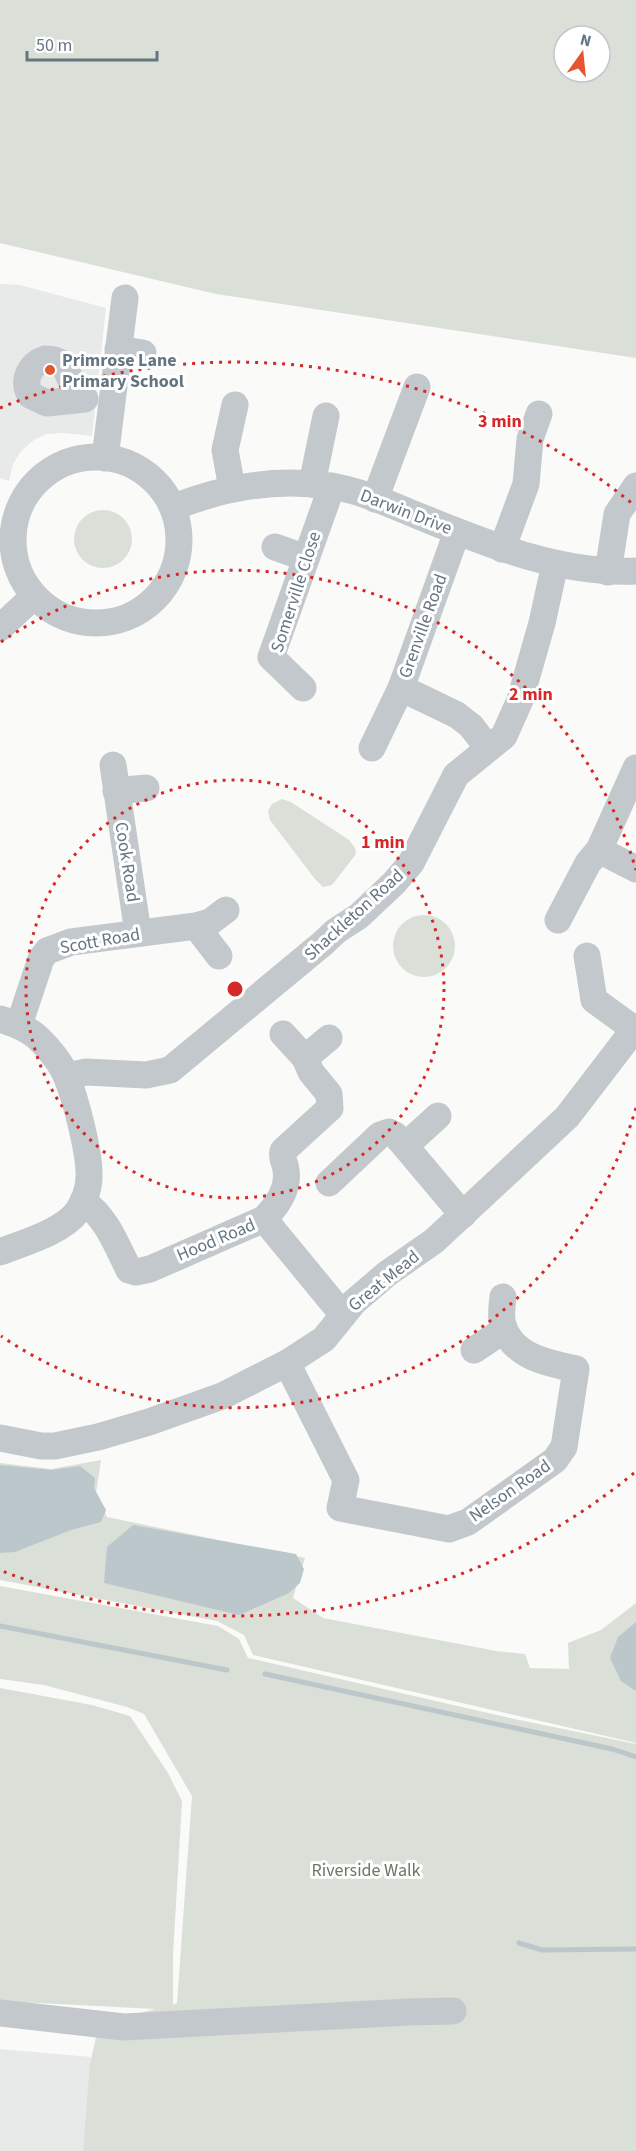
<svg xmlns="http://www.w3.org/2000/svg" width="636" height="2151" viewBox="0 0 636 2151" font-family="'Source Sans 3',sans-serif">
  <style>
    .built { fill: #e8e9e9 }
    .green { fill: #dadfd7; fill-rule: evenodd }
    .water { fill: #bbc7cb }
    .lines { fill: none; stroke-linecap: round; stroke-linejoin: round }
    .stream { stroke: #bbc7cb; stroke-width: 5 }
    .minor { stroke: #c3c8cc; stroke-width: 27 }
    .ring { fill: none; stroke: #d62828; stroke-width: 3; stroke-dasharray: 3 6 }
    .poi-dot { fill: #e4572e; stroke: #fff; stroke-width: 2 }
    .labels { text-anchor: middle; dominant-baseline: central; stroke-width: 6; stroke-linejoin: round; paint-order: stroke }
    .poi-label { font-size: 18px; font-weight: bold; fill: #657683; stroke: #fff; text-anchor: start }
    .street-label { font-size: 18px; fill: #657683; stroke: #fff }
    .park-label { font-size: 18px; fill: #687a64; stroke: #fff }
    .centre { fill: #d62828; stroke: #fff; stroke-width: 3 }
    .ring-label { font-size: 18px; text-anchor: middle; font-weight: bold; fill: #d62828; stroke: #fff; stroke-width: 6; stroke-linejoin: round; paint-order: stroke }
  </style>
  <rect width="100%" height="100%" fill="#fafaf8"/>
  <g class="built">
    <polygon points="0,284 20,285 106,308 92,436 63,433 46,434 34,440 21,451 13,464 9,481 0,478"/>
    <polygon points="0,2049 91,2057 85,2151 0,2151"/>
  </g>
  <g class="green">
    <path d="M0,0H636V358L216,294L0,243ZM564,36H600V72H564Z"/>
    <circle cx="103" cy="539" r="29"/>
    <polygon points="282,799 291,802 349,840 355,848 356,854 332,885 323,887 315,879 270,820 268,811 272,804"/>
    <circle cx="424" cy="946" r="31"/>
    <polygon points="101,1460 96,1493 107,1517 305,1558 293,1598 323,1618 496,1651 525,1654 530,1668 569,1669 568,1643 601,1630 636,1603 636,1743 253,1655 244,1635 217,1621 0,1580 0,1463 51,1469"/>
    <polygon points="0,1586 218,1626 239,1639 248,1658 510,1718 636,1744 636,2151 83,2151 90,2064 99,2024 155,2009 0,2001 0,1688 92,1705 130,1716 168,1773 182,1801 173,1955 173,2005 177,2003 192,1796 144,1714 127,1707 44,1685 0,1679"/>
  </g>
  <g class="water">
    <polygon points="0,1465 52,1470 80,1466 95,1478 94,1488 106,1510 101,1522 71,1530 15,1552 0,1553"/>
    <polygon points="133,1525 296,1554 304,1569 300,1583 289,1593 239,1615 104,1583 107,1547"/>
    <polygon points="636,1622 636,1691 621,1681 610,1658 618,1637"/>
  </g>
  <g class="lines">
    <g class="stream">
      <polyline points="0,1626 227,1670"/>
      <polyline points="265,1674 612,1749 636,1757"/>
      <polyline points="519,1943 542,1950 636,1949"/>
    </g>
    <g class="minor">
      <polyline points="118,349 143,353"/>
      <path d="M45,359C65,359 65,368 72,383C75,389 80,394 85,399L47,403L30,395C22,380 30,364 45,359Z"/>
      <circle cx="96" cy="540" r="83"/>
      <polyline points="105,458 125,298"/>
      <polyline points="312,484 326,416"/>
      <polyline points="232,488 225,450 235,405"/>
      <polyline points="375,499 417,387"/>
      <path d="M174,507C225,487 275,478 330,486C360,490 389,504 416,515C488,544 558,574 636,571"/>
      <polyline points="457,532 401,688 457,715 471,726 488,748"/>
      <polyline points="275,547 306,558"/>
      <polyline points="502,549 526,484 530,439 539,414"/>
      <polyline points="608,572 617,514 636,486"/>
      <polyline points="0,628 33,597"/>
      <polyline points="303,688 271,657 332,486"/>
      <polyline points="372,748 401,688"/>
      <polyline points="113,765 138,933"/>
      <polyline points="636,768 599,850 636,869"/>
      <polyline points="116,791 146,788"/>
      <polyline points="558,920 588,863 599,850"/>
      <polyline points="196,926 219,956"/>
      <polyline points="587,956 594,1000 634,1029"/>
      <path d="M0,1019C13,1023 27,1028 37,1037C48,1047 62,1064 67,1078C76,1100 90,1154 89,1177C89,1188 84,1203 77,1212C62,1232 23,1243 0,1252"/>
      <polyline points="19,1025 41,959 47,951 71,942 196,926 210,922 226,910"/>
      <polyline points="305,1058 329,1038"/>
      <polyline points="67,1076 86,1072 146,1075 170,1070 322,944 336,931 359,916 394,883 411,863 456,775 504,736 520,700 542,623 555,564"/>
      <polyline points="405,1146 438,1116"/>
      <polyline points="329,1183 380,1135 389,1132 395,1135 405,1146 463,1215"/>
      <path d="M83,1201C107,1218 116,1244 129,1270L136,1272L150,1269L264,1219C277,1206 289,1189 286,1170C285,1161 281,1160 283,1151L330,1108L329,1094L311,1072L305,1058L283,1034"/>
      <polyline points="264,1219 343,1315"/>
      <polyline points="474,1350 504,1330"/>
      <path d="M287,1363L346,1480L340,1508L449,1529L468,1522L555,1460L564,1447L576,1369C547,1363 509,1356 502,1321C501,1314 502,1305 503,1297"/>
      <polyline points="0,1438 41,1446 55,1446 98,1437 149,1422 222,1396 287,1363 324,1339 354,1302 388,1273 434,1241 567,1117 636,1027"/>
      <polyline points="0,2013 124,2027 409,2012 453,2011"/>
    </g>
  </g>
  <g class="ring">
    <circle cx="235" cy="989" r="209"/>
    <path d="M636 1108A418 418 0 0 1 1 1336M1 642A418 418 0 0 1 636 870"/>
    <path d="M634 1473A627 627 0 0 1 0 1570M0 408A627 627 0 0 1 634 505"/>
  </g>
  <circle class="poi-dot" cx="50" cy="370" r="6"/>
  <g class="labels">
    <g class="poi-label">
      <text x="62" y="360">Primrose Lane<tspan x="62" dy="21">Primary School</tspan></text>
    </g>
    <g class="street-label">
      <text transform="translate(406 512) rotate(21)">Darwin Drive</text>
      <text transform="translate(296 592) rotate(-72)">Somerville Close</text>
      <text transform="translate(423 626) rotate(-70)">Grenville Road</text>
      <text transform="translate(127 862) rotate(81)">Cook Road</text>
      <text transform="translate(354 915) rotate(-42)">Shackleton Road</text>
      <text transform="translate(100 941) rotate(-10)">Scott Road</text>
      <text transform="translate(216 1240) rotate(-23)">Hood Road</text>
      <text transform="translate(384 1281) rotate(-39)">Great Mead</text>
      <text transform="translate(510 1491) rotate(-35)">Nelson Road</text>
    </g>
    <g class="park-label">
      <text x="366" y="1870">Riverside Walk</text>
    </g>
  </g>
  <circle cx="235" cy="989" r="9" class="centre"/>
  <g class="ring-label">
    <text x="500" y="427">3 min</text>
    <text x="531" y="700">2 min</text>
    <text x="383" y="848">1 min</text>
  </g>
  <g transform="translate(582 54) rotate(15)"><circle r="28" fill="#ffffff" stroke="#c1c8cd" stroke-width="1.5"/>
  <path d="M0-4.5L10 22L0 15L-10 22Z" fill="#e4572e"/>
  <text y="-9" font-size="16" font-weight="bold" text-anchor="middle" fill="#657683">N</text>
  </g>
  <path d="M27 51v9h130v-9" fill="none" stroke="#657683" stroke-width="3"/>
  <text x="36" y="51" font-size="18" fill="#657683" stroke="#ffffff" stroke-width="4.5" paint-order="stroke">50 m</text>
</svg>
